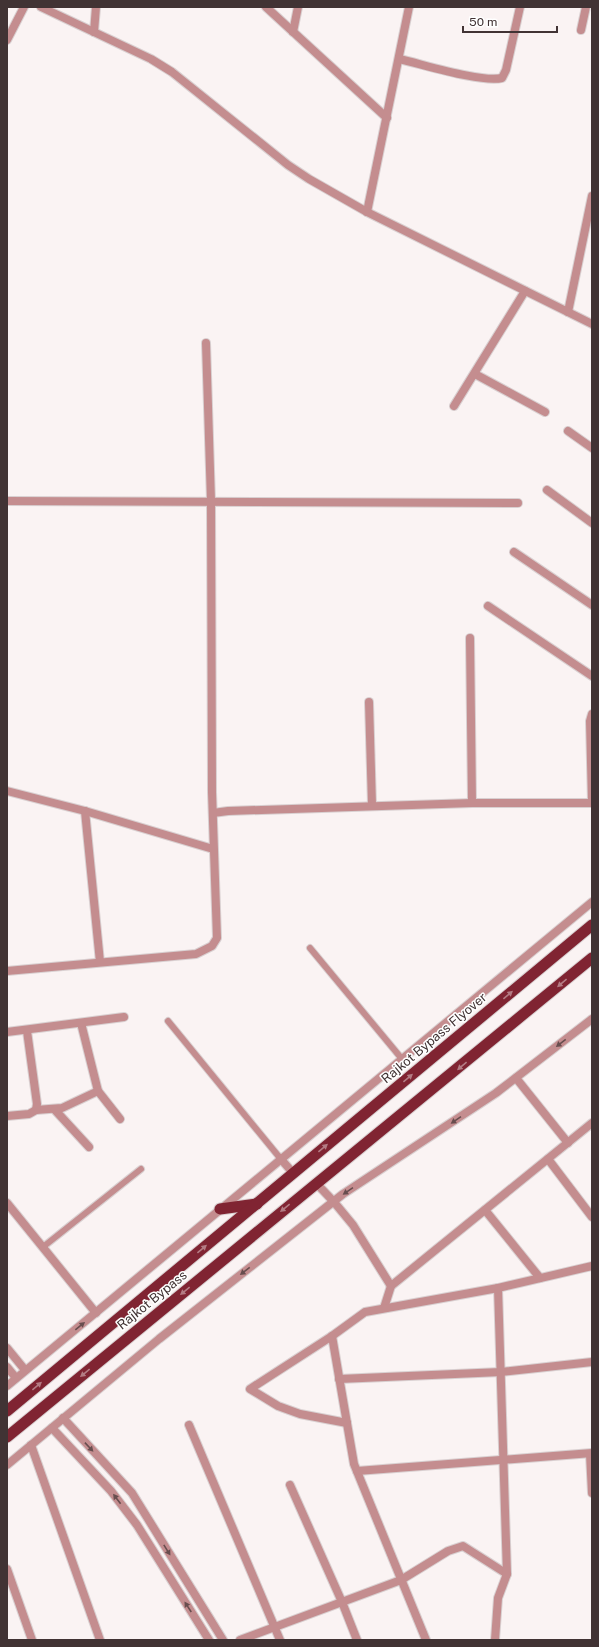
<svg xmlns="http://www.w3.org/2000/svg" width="599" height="1647" viewBox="0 0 599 1647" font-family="'Public Sans',sans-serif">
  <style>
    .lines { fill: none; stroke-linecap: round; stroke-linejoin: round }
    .service-casing { stroke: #d9d0d1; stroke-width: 8 }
    .minor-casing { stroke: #d9d0d1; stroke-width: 10 }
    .tertiary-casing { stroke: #d9d0d1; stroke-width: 10 }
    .trunk-casing { stroke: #d9d0d1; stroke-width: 13 }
    .service { stroke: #c48d8f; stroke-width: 6 }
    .minor { stroke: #c48d8f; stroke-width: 8 }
    .tertiary { stroke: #c48d8f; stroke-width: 8 }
    .trunk { stroke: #802432; stroke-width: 11 }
    .oneway { fill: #b37c84 }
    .oneway2 { fill: #684e4f }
    .labels { text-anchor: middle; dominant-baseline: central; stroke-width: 3; stroke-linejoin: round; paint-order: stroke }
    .street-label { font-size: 13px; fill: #413334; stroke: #fff }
  </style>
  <rect width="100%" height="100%" fill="#faf3f3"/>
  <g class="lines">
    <defs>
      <g id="service">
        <polyline points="310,948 402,1059"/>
        <polyline points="168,1021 280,1158"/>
        <polyline points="43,1247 141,1169"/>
      </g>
      <g id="minor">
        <polyline points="266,7 387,118"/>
        <polyline points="581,30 586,7"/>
        <polyline points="94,32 96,7"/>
        <polyline points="293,32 298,7"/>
        <polyline points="7,40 24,7"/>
        <path d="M399,59C422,64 482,83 502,78L506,70L520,7"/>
        <polyline points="367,212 409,7"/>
        <polyline points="568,312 592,196"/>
        <polyline points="475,374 545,412"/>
        <polyline points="454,406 525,291"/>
        <polyline points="568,431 592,448"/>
        <polyline points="547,490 592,523"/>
        <polyline points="7,501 518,503"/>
        <polyline points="514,552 592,605"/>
        <polyline points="488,606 592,676"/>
        <polyline points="470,638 472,803"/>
        <polyline points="369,702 372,805"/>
        <polyline points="7,791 85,811 213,849"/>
        <polyline points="592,803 590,721 592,714"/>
        <polyline points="85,811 100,962"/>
        <polyline points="213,813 228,811 472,803 592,803"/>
        <polyline points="7,971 196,954 212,946 217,938 212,792 211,501 206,343"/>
        <polyline points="81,1023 98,1091 120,1119"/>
        <polyline points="7,1032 124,1017"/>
        <polyline points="516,1078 568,1143"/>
        <polyline points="36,1110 62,1108 98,1091"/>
        <polyline points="55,1110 89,1147"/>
        <polyline points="7,1116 29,1114 36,1110 37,1104 27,1031"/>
        <polyline points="548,1159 592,1217"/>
        <polyline points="334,1202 353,1225 391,1286"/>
        <polyline points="7,1203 96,1313"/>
        <polyline points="485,1210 540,1278"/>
        <polyline points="384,1308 391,1286 592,1123"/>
        <polyline points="332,1336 354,1464 426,1640"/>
        <polyline points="339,1379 501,1372 592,1362"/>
        <polyline points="347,1423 300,1414 278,1406 250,1389 332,1336 365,1312 498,1288 592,1266"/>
        <polyline points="189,1425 280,1640"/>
        <polyline points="31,1445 100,1640"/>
        <polyline points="590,1454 592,1493"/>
        <polyline points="357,1471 592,1453"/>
        <polyline points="290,1485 342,1602 357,1640"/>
        <polyline points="7,1569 32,1640"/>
        <polyline points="240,1640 401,1580 448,1551 463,1546 507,1574"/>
        <polyline points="495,1640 498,1598 507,1574 498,1288"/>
      </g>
      <g id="tertiary">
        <polyline points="41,7 151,59 172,72 288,165 309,179 367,212 592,324"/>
        <polyline points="280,1158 293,1173"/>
        <polyline points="316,1183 334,1202"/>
        <polyline points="7,1348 25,1370"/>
        <polyline points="7,1367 16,1378"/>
        <polyline points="7,1386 592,902"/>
        <polyline points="63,1418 132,1493 223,1640"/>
        <polyline points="52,1428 111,1491 137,1525 209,1640"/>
        <polyline points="7,1465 159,1339 343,1194 496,1093 592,1019"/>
      </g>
      <g id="trunk">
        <polyline points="220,1209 257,1204"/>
        <polyline points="7,1411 592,925"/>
        <polyline points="7,1437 592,958"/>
      </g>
    </defs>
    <use href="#service" class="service-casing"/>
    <use href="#minor" class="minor-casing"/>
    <use href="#tertiary" class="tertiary-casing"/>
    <use href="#trunk" class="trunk-casing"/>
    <use href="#service" class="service"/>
    <use href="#minor" class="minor"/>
    <use href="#tertiary" class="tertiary"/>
    <use href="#trunk" class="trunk"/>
  </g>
  <defs><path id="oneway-solid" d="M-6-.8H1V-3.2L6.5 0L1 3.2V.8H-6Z"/></defs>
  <g class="oneway">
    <use href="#oneway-solid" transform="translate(562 983) rotate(140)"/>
    <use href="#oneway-solid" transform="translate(508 995) rotate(-40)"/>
    <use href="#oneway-solid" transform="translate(462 1066) rotate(140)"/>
    <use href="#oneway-solid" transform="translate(408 1078) rotate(-40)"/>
    <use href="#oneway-solid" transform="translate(323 1148) rotate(-40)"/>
    <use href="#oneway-solid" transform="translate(285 1208) rotate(141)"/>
    <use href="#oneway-solid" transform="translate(202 1249) rotate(-40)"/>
    <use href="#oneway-solid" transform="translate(185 1291) rotate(141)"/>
    <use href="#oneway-solid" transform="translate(85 1373) rotate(141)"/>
    <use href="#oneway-solid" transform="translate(37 1386) rotate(-40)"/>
  </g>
  <g class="oneway2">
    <use href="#oneway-solid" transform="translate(561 1043) rotate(142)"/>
    <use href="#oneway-solid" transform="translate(456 1120) rotate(146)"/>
    <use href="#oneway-solid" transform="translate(348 1191) rotate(146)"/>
    <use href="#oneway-solid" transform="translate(245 1271) rotate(142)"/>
    <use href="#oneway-solid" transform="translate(80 1326) rotate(-39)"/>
    <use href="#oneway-solid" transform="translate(89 1447) rotate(47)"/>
    <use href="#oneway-solid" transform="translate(117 1499) rotate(-127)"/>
    <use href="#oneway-solid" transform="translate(167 1550) rotate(58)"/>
    <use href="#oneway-solid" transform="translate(188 1607) rotate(-123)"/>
  </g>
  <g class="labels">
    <g class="street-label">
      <text transform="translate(434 1038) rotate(-40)">Rajkot Bypass Flyover</text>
      <text transform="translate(152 1300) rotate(-39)">Rajkot Bypass</text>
    </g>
  </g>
  <rect width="599" height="1647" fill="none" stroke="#413334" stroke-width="16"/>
  <path d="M463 26v6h94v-6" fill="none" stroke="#413334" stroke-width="2"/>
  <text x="469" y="26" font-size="12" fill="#413334" stroke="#ffffff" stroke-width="3" paint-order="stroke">50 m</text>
</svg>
